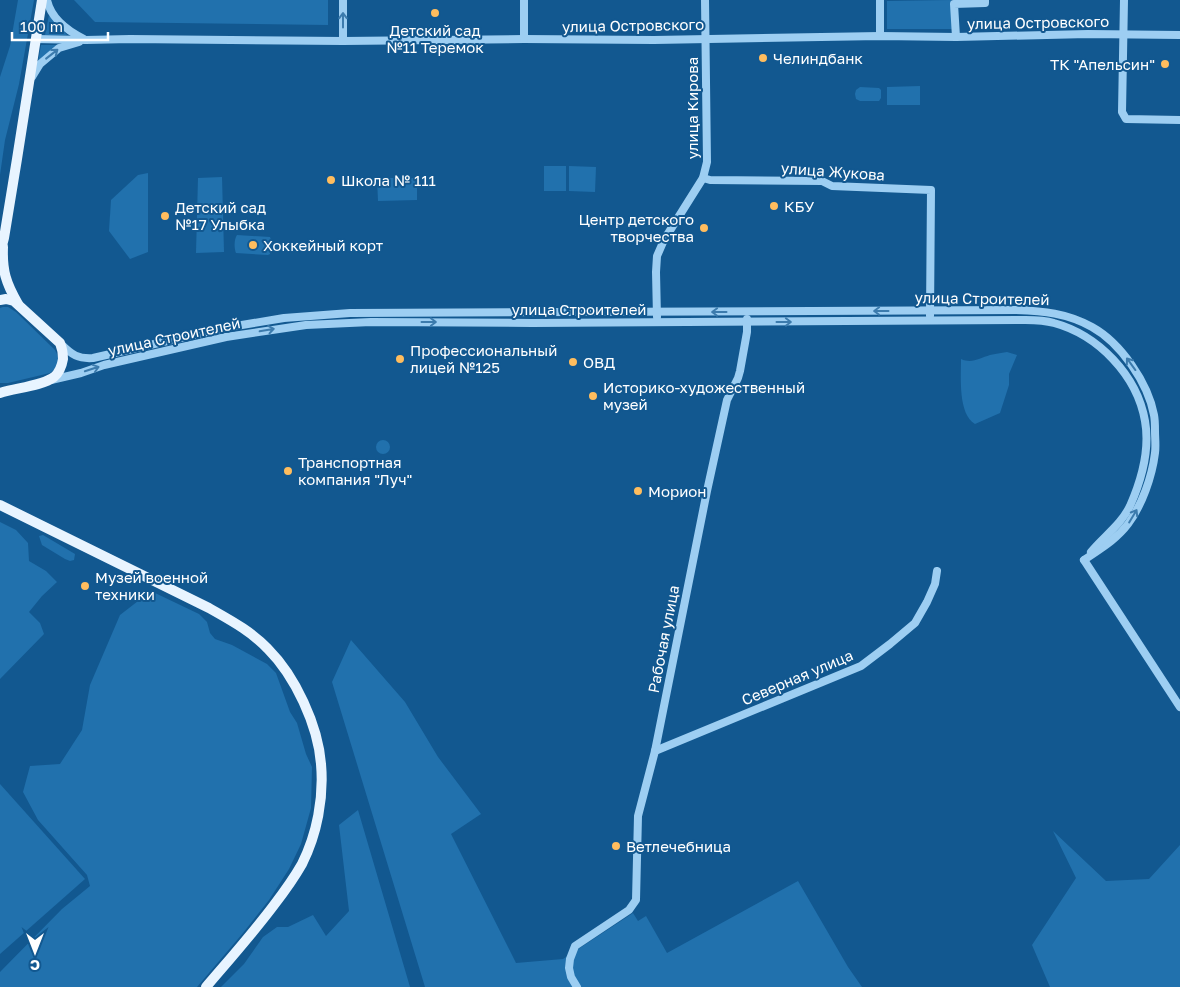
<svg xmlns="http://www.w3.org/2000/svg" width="1180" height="987" viewBox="0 0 1180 987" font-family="'Golos Text',sans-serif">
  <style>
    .green { fill: #2171ad }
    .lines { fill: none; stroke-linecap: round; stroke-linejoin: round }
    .minor { stroke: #9dcef2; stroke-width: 8 }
    .major { stroke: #e8f4ff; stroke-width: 10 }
    .oneway { stroke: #3c7bad }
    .poi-dot { fill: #ffbd5e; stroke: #125890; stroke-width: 2 }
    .labels { text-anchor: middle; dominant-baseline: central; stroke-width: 4; stroke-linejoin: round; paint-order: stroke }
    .street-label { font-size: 15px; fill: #fff; stroke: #125890 }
    .poi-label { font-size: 15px; fill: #fff; stroke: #125890; text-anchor: start }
  </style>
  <rect width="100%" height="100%" fill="#125890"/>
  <g class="green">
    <polygon points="18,0 34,0 19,84 5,140 0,175 0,77 10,46"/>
    <polygon points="74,0 328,0 328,25 95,22"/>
    <polygon points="951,0 952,29 887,29 887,1"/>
    <polygon points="49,15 67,35 45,35"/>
    <polygon points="41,45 61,45 38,62"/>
    <polygon points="920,86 920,105 887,105 887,87"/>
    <polygon points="860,87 879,88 881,90 881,98 879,101 860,101 856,99 855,94 856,90"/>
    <rect x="544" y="166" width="22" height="25"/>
    <polygon points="569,166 596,167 595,192 569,191"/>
    <polygon points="148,173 148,252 130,259 109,231 111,200 138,175"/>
    <polygon points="222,177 224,252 196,253 198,178"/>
    <polygon points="377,178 417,178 417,200 378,201"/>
    <path d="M237,235L270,237L271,240L270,254L268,255L236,253C234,248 234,239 237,235Z"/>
    <path d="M3,307H8L16,312L55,350C60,358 59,367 50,373L8,383H0V308Z"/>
    <path d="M1007,352L1017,355L1009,374V385L1000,413L975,424C958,414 961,377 961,359C972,364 980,358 990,355C995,354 1001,353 1007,352Z"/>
    <circle cx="383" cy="447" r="7"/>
    <polygon points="0,522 16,530 28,543 29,561 46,571 57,582 42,596 29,612 40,623 44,634 0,679"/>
    <polygon points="43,535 75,554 74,560 70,561 65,559 42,545 39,536"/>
    <polygon points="147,592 153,592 199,614 207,622 210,633 215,639 232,645 267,664 276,673 290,712 297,723 306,754 312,767 311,808 301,844 289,869 269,900 243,933 197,987 0,987 0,972 62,909 90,886 87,875 38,820 23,792 30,766 60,764 82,730 90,685 120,615 142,598"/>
    <polygon points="351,640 405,702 438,757 481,814 451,834 516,963 563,959 633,913 638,921 646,916 667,953 798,881 848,967 862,987 425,987 332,682"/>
    <polygon points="0,784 85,879 0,954"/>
    <polygon points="358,810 410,987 221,987 244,964 263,937 277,927 288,927 313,915 326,936 349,911 339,825"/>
    <polygon points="1053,831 1106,881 1149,879 1180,845 1180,987 1050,987 1032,945 1076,878"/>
  </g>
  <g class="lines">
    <g class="minor">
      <path d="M47,0C51,19 68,31 84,39"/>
      <polyline points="343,0 343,41"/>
      <polyline points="880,0 880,36"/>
      <polyline points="1124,0 1122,112 1126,119 1180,120"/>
      <polyline points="956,37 954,4 985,3 985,0"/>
      <polyline points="36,39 86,40 130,39 343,41 524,39 654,40 880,36 956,37 1088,34 1180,35"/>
      <polyline points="524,39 524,0"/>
      <polyline points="32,77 40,64 59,48 79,42"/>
      <polyline points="703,178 710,180 822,181 832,186 931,190 930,316"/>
      <polyline points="657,317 656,272 657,256 664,240 703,178 707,162 705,0"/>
      <path d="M61,344C72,355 78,359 93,358L224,328L284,318L350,313L1015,310C1043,311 1067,313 1092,327C1121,343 1148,383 1154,415C1155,420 1155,426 1155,431C1155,438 1156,446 1155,453C1152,477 1142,505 1128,524C1116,540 1100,549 1084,560"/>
      <path d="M51,380L81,373L104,365L226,337L306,325L371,322L532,323L1016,320C1028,320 1041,319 1054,323C1098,335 1137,375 1145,421C1150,449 1141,481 1130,506C1121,525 1103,537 1091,552"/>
      <polyline points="1084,560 1180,707"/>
      <polyline points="655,751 861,666 890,644 915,623 927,602 935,584 937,571"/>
      <polyline points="577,987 571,977 569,968 570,959 575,946 629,910 636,900 638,816 655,751 707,491 727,400 738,378 740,371 747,332 747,319"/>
    </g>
    <g class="major">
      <path d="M3,247C2,271 6,283 18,304"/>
      <polyline points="0,253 4,238 17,159 42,0"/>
      <path d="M0,300L6,299L14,301L60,343C62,348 63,353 63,359C62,365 60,372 54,377C42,386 15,388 0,393"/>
      <path d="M0,505L209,608C230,620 251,631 268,649C295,676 318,725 321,764C324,798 317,834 302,864C294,878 284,892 274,905C253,933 229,960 206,987"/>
    </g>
  </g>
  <defs><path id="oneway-shaft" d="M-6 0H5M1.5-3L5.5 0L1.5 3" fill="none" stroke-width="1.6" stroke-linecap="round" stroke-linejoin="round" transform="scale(1.25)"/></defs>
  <g class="oneway">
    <use href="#oneway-shaft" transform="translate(343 20) rotate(-90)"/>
    <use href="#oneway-shaft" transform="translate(52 54) rotate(-38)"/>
    <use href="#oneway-shaft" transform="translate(881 311) rotate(180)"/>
    <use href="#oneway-shaft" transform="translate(719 312) rotate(180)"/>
    <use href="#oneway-shaft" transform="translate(429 322)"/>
    <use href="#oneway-shaft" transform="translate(784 322)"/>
    <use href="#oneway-shaft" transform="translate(267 330) rotate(-10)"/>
    <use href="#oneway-shaft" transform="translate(1131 364) rotate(-126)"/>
    <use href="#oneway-shaft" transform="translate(92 369) rotate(-18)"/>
    <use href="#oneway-shaft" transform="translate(1133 516) rotate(-59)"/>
  </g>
  <g class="poi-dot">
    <circle cx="435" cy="13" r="5"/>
    <circle cx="763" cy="58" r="5"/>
    <circle cx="1165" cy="64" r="5"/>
    <circle cx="331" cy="180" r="5"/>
    <circle cx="774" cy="206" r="5"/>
    <circle cx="165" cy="216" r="5"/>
    <circle cx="704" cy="228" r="5"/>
    <circle cx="253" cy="245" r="5"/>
    <circle cx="400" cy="359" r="5"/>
    <circle cx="573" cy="362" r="5"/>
    <circle cx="593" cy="396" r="5"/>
    <circle cx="288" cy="471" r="5"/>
    <circle cx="638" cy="491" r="5"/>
    <circle cx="85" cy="586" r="5"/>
    <circle cx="616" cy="846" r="5"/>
  </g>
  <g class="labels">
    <g class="street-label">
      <text transform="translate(1038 22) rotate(-1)">улица Островского</text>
      <text transform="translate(633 25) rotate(-1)">улица Островского</text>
      <text transform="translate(692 108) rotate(-90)">улица Кирова</text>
      <text transform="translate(833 171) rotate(4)">улица Жукова</text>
      <text transform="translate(982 298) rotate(1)">улица Строителей</text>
      <text x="579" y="309">улица Строителей</text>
      <text transform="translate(174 336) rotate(-12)">улица Строителей</text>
      <text transform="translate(663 639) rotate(-79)">Рабочая улица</text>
      <text transform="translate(797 677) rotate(-23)">Северная улица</text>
    </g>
    <g class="poi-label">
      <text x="435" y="30" text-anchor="middle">Детский сад<tspan x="435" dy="17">№11 Теремок</tspan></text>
      <text x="773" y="58">Челиндбанк</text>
      <text x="1155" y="64" text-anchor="end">ТК "Апельсин"</text>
      <text x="341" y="180">Школа № 111</text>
      <text x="784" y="206">КБУ</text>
      <text x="175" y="207">Детский сад<tspan x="175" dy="17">№17 Улыбка</tspan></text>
      <text x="694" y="219" text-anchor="end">Центр детского<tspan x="694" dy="17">творчества</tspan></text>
      <text x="263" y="245">Хоккейный корт</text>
      <text x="410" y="350">Профессиональный<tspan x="410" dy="17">лицей №125</tspan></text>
      <text x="583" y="362">ОВД</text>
      <text x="603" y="387">Историко-художественный<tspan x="603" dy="17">музей</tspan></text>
      <text x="298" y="462">Транспортная<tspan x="298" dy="17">компания "Луч"</tspan></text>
      <text x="648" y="491">Морион</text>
      <text x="95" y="577">Музей военной<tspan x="95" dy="17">техники</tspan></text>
      <text x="626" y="846">Ветлечебница</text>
    </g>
  </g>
  <g transform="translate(35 952) rotate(180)" stroke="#125890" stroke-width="4" paint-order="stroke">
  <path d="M0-4L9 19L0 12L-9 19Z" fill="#ffffff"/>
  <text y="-8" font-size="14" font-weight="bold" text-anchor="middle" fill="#ffffff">С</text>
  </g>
  <path d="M12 32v8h96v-8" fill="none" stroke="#ffffff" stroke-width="2.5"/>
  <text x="20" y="32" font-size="15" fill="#ffffff" stroke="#125890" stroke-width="4" paint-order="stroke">100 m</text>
</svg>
